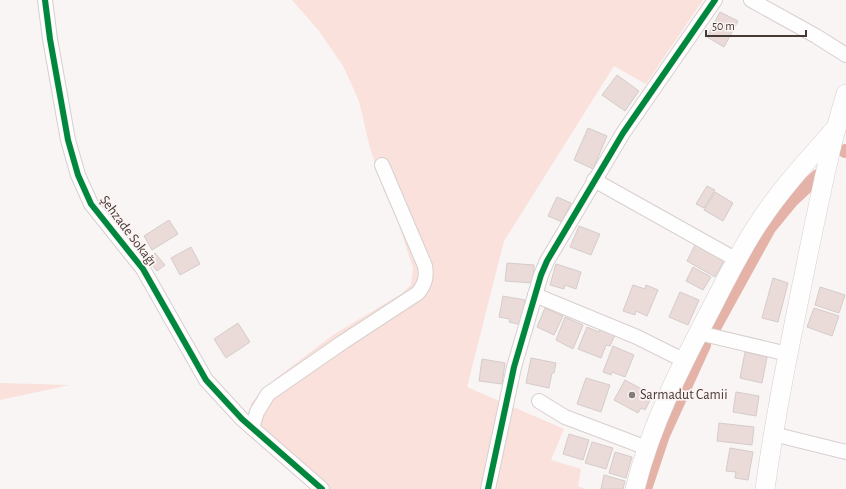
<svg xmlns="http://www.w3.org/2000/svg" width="846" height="489" viewBox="0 0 846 489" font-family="'Alegreya Sans',sans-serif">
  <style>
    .green { fill: #fae1dc }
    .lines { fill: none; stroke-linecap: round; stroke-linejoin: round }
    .canal { stroke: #e5b2a8; stroke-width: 14 }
    .building { fill: #ebdbd8; stroke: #d4cccb }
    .street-casing { stroke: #d8cfce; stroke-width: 16 }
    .secondary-casing { stroke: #d8cfce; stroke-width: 20 }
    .street { stroke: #fefefe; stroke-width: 14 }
    .secondary { stroke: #fefefe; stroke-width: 19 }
    .cycleway-casing { stroke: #fbf4f3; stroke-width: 8 }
    .cycleway { stroke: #00873e; stroke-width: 6 }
    .poi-dot { fill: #857b79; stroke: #fbf4f3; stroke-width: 1.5 }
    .labels { text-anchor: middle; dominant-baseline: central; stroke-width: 3.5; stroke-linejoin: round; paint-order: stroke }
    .street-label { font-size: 14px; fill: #473936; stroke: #fbf4f3 }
    .poi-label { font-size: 14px; fill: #473936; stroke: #fbf4f3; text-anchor: start }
  </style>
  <rect width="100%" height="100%" fill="#f9f5f5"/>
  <g class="green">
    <polygon points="292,0 703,0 646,84 614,66 504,241 467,387 564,429 551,460 581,469 578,486 586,489 310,489 249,417 251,403 275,379 333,335 401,294 411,285 413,268 398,222 382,186 369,144 359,101 343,66 319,31"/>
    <polygon points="0,383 70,385 0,400"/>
  </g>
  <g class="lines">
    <g class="canal">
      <polyline points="845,151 846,151"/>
      <polyline points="715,326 769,228 792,200 818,176"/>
      <polyline points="645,489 663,435 704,345"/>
    </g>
  </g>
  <g class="building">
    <polygon points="720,12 738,21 724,47 707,37"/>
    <polygon points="617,75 639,91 625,111 602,95"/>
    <polygon points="588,128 607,136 593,169 574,160"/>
    <polygon points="707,186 715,190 704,208 696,204"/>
    <polygon points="715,192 733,203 723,221 704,210"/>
    <polygon points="557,197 571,203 562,222 548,216"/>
    <polygon points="169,220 178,234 152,250 144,236"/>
    <polygon points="579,226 600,234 591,255 570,247"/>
    <polygon points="696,243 725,259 715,277 687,261"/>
    <polygon points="191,247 200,264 180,275 171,258"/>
    <polygon points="155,253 165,265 157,271 148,260"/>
    <polygon points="507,263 534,265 533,283 505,281"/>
    <polygon points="556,264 581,272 576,289 565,285 564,289 550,285"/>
    <polygon points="693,267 711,277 703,290 686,281"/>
    <polygon points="773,278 788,283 778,322 762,318"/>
    <polygon points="633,285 645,289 646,285 658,290 647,316 636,311 635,315 623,311"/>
    <polygon points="820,287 845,295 839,313 815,305"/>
    <polygon points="680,292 699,300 688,325 669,317"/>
    <polygon points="503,296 525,300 524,308 526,308 522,325 509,322 510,319 499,317"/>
    <polygon points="545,308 563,316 554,335 537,327"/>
    <polygon points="814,308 839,316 832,336 807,327"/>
    <polygon points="565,317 583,325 573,349 556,340"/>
    <polygon points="238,323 250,342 226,358 214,339"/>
    <polygon points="587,327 599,332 600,329 615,335 610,346 606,345 601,358 578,349"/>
    <polygon points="613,346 634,355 625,377 612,372 611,375 603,372"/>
    <polygon points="745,352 767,357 762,383 740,378"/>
    <polygon points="531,358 556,363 554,373 552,373 549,388 526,383"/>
    <polygon points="482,359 505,363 502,384 479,381"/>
    <polygon points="586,378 610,385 601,412 577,404"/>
    <polygon points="625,380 649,393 646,398 650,400 645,410 641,408 638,413 614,400"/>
    <polygon points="736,392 759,396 756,416 733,412"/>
    <polygon points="719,423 754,427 752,445 717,441"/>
    <polygon points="569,434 589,440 583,460 563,454"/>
    <polygon points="592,442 613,448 606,469 585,463"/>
    <polygon points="730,448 753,452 748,480 735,478 736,472 726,471"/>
    <polygon points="615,452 632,457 626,478 609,473"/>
    <polygon points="604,475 625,481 623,489 601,489"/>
  </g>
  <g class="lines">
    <defs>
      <g id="street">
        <polyline points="45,0 50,39 68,140 78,175 91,204 143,269 206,380 242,419 322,489"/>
        <polyline points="751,0 816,36 846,55"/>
        <polyline points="594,180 737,260"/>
        <polyline points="535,295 637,337 685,361"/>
        <polyline points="699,333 788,354"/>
        <polyline points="539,401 565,417 647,448"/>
        <path d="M252,428L257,412L268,394L343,342L418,293C425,284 427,277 425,266L382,165"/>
        <polyline points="773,434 846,452"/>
        <polyline points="488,489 514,367 541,275 547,261 623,133 715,0"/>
      </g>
      <g id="secondary">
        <path d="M635,489C651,424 682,364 713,305C728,276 743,245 762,218C783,186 810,158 835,129"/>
        <path d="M765,489C776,409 793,329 809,250C820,198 830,145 846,94"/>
      </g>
    </defs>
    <use href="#street" class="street-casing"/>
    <use href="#secondary" class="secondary-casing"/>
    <use href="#street" class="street"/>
    <use href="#secondary" class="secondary"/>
    <defs>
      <g id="cycleway">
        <polyline points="45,0 50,39 68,140 78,175 91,204 143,269 206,380 242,419 322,489"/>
        <polyline points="488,489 514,367 541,275 547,261 623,133 715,0"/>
      </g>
    </defs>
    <use href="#cycleway" class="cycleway-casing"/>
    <use href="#cycleway" class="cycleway"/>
  </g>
  <circle class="poi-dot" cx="632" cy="395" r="4"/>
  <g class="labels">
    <g class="street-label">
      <text transform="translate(128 231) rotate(53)">Şehzade Sokağı</text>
    </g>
    <g class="poi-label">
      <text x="640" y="395">Sarmadut Camii</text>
    </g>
  </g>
  <path d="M706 30v6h100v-6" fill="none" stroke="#473936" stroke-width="2"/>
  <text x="712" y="30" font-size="12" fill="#473936" stroke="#fbf4f3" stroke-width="3" paint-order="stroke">50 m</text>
</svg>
